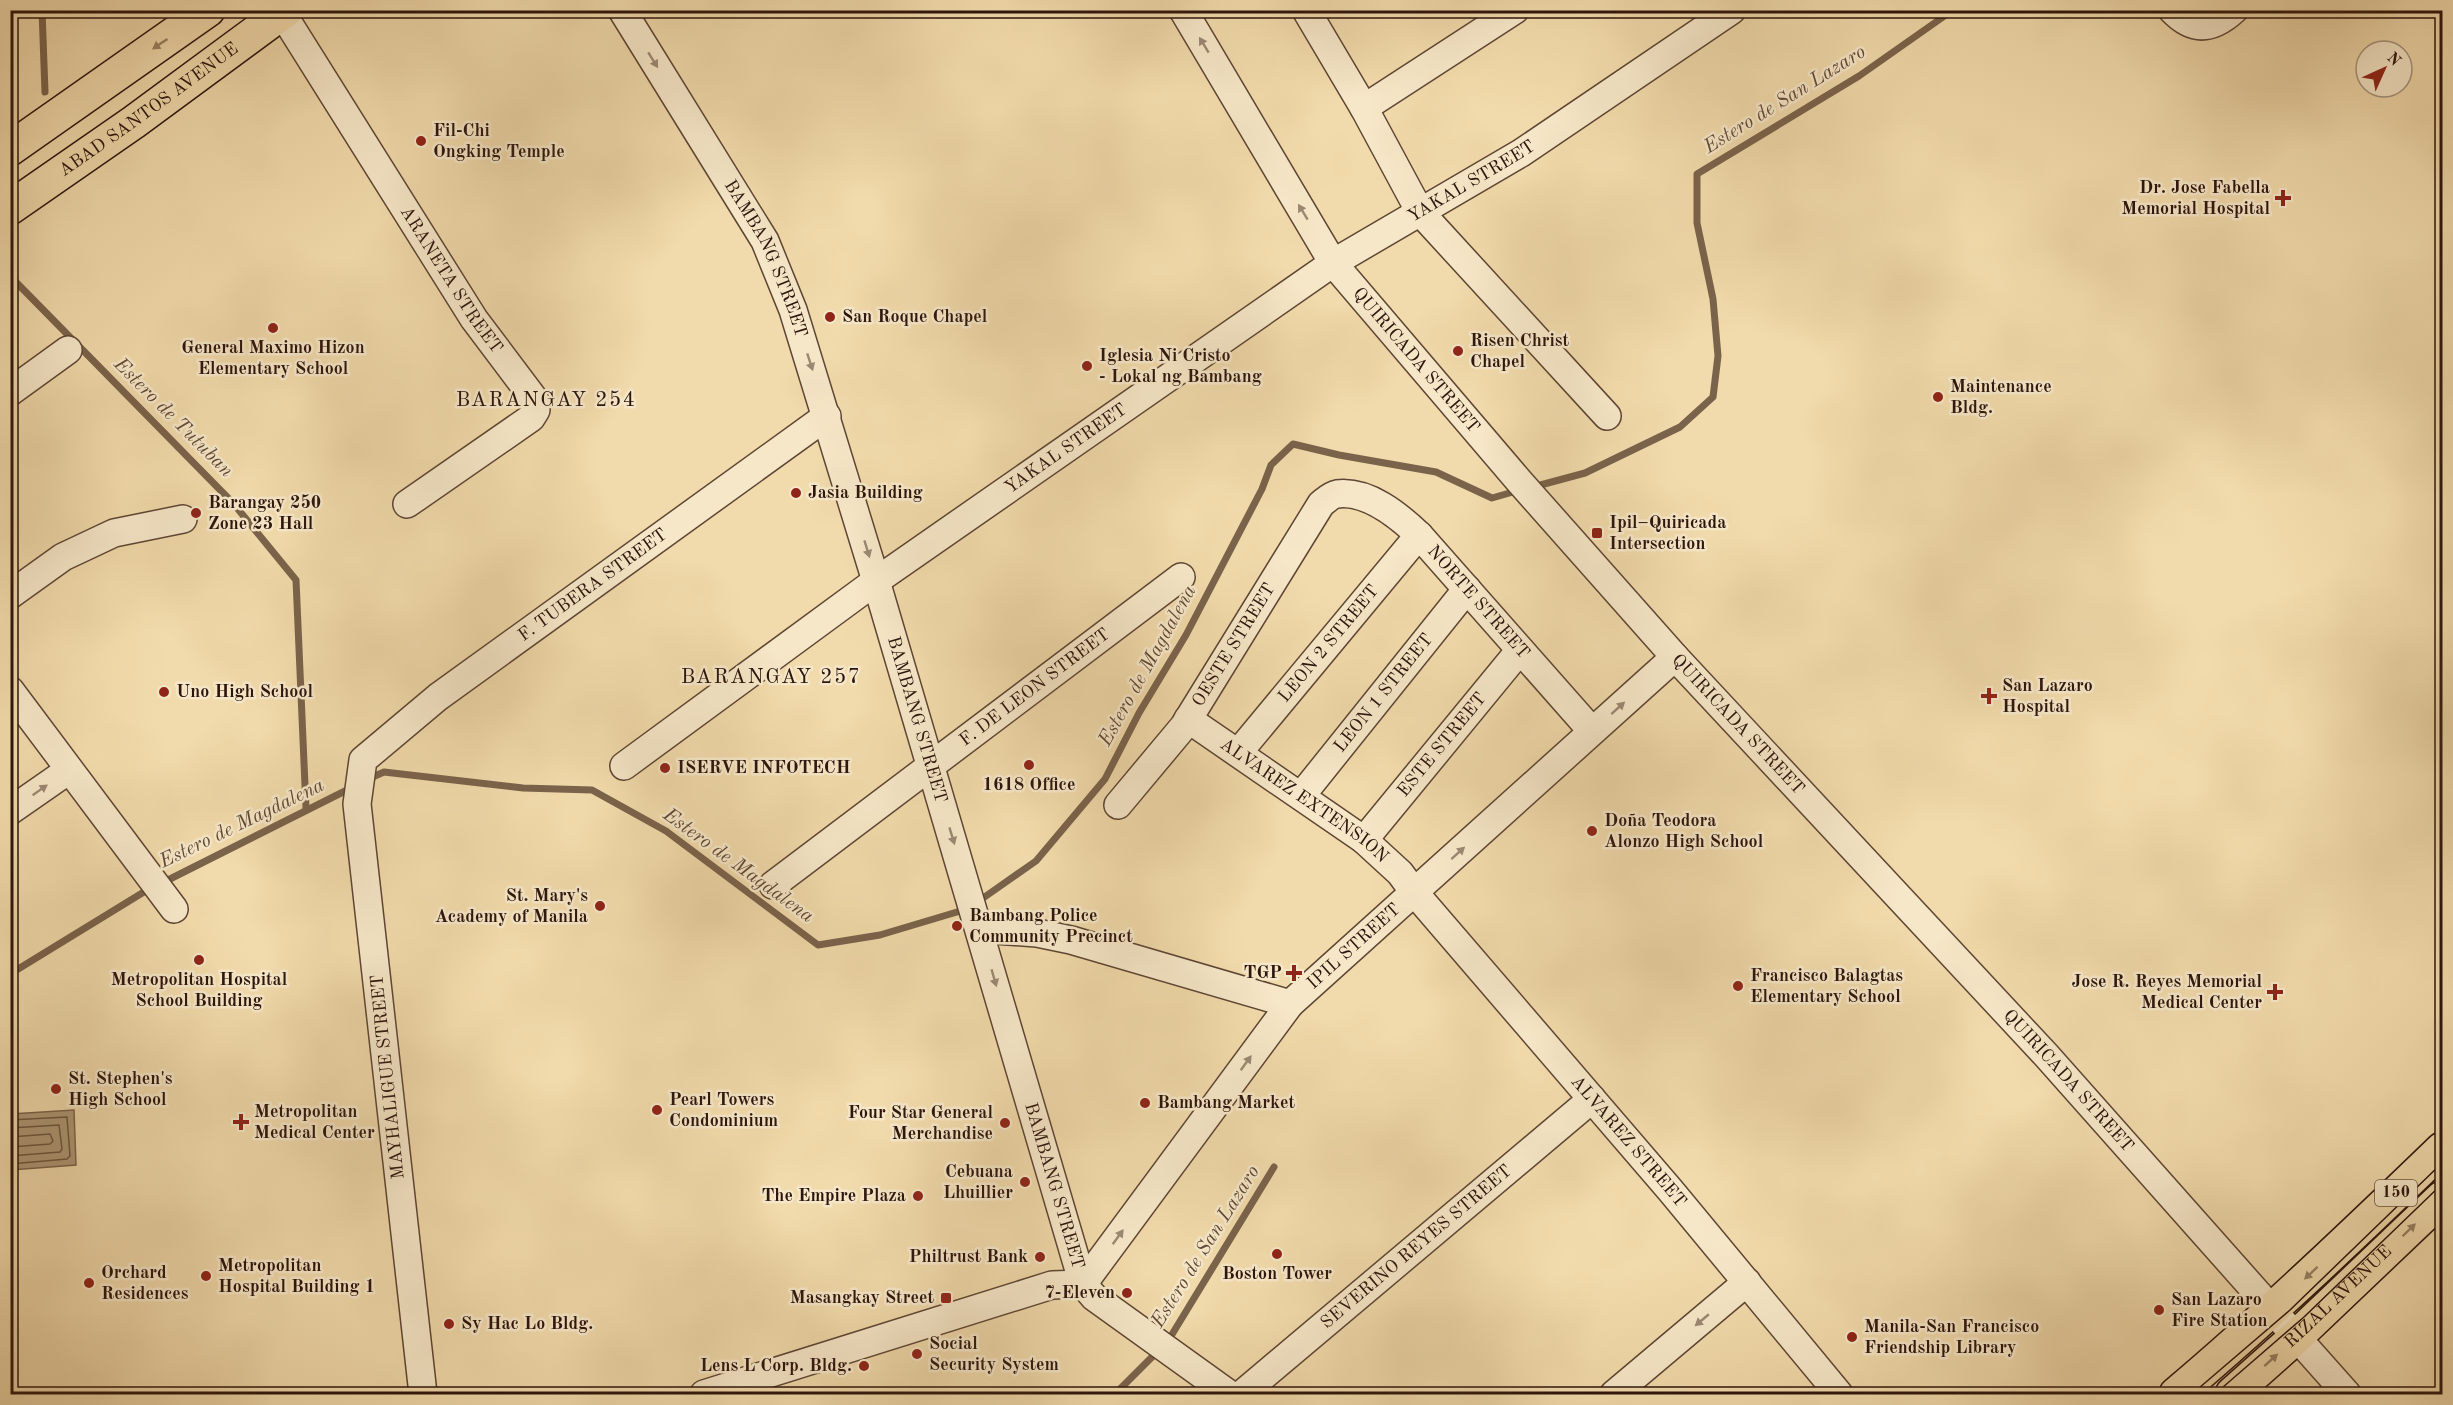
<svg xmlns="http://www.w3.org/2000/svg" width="2453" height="1405" viewBox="0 0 2453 1405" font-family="'Old Standard TT',serif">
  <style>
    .water { fill: #ae9775; stroke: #7a634b; stroke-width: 1.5 }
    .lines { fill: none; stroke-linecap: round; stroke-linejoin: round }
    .shore { stroke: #6e5640; stroke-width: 1.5 }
    .stream { stroke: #7a634b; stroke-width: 7 }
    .minor-casing { stroke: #5e4634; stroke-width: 30 }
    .major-casing { stroke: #2d150c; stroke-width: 36 }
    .minor { stroke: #f6e7c8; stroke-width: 27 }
    .major { stroke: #f1daab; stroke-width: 33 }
    .tram { stroke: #2d150c; stroke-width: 1.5 }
    .oneway { fill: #998163 }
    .oneway2 { fill: #9c8873 }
    .poi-dot { fill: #8f2418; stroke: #f6e7c8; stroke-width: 2 }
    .labels { text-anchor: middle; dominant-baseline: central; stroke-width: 5; stroke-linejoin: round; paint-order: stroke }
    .shield { fill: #f6e7c8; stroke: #695444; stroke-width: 1.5 }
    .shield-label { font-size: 16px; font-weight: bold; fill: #2d150c }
    .street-label { font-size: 18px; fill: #2d150c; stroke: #f6e7c8 }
    .poi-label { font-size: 18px; font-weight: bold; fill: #2d150c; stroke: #f6e7c8; text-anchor: start }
    .water-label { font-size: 20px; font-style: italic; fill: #614936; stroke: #f6e7c8 }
    .quarter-label { font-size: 21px; letter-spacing: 1.5px; fill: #2d150c; stroke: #f6e7c8 }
  </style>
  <rect width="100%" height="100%" fill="#f1daab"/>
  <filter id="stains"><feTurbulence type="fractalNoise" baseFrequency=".00333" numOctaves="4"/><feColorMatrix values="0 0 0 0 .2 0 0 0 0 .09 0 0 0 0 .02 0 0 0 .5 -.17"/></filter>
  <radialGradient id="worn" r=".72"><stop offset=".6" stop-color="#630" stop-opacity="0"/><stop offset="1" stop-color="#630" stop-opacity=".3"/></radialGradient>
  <polygon class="water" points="74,1110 76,1165 11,1170 11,1114"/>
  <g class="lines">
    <g class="shore">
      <polyline points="10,1120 67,1117 70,1156 67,1159 10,1164"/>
      <polyline points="10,1128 59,1125 62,1149 60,1152 10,1156"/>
      <polyline points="10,1137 50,1134 53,1141 50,1144 10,1147"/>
    </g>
    <g class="stream">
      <polyline points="42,10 45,92"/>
      <polyline points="10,276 233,503 296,580 306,808"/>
      <polyline points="1533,487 1585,473 1680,427 1713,397 1718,356 1713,299 1697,223 1697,174 1859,76 1953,10"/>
      <polyline points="368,779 384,772 523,788 592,790 666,831 818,945 880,935 967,909"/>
      <polyline points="162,883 353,787"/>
      <polyline points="976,903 1036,861 1105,779 1139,713 1186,635 1262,489 1271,465 1293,444 1339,455 1436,472 1492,498 1520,490"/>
      <polyline points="10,974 152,887"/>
      <polyline points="1168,1341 1274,1167"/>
      <polyline points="1115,1394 1158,1351"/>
    </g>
    <defs>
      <g id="minor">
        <path id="s1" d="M622,10L765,241L793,310L876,581L1083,1284L1094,1297L1229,1394"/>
        <path id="s2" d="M1183,10L1333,263L1519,481L1675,657L2046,1055L2347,1394"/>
        <polyline points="1306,10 1364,108 1420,212 1607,416"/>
        <path d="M2172,10C2193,32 2212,30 2234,10"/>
        <path id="s3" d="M282,13L474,319L535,400L536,410L531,418L407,504"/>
        <polyline points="1364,108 1515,10"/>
        <polyline points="10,392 68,350"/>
        <polyline points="10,595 63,557 114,533 183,519"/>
        <polyline points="10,690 174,909"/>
        <path id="s4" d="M1188,719L1364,840L1400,873L1414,892L1671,1191L1839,1394"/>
        <path id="s5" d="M1238,753L1419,535"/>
        <path id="s6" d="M624,766L876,581L1333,263L1521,153L1732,10"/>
        <path id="s7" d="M1301,796L1467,589"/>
        <path id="s8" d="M1118,805L1184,726L1321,504C1326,500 1331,495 1337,494C1368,490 1399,516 1419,535L1592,731"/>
        <polyline points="10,811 69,770"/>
        <path id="s9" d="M1364,840L1520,650"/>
        <path id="s10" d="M773,885L1181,577"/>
        <polyline points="980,929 1037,933 1071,940 1290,1004"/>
        <path id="s11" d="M1083,1284L1290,1004L1675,657"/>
        <path id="s12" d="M423,1394L357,804L363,760L438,697L827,416"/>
        <polyline points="704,1394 1052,1285 1083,1284"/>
        <path id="s13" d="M1242,1394L1592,1099"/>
        <polyline points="1614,1394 1747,1282"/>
      </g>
      <g id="major">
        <polyline points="10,149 208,10"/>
        <path id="s14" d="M10,208L134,122L286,10"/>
        <path d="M2176,1394C2268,1316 2355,1233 2442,1149"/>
        <path id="s15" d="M2232,1394L2296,1337L2442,1198"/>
      </g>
    </defs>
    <use href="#minor" class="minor-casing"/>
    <use href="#major" class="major-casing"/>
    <use href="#minor" class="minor"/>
    <use href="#major" class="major"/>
    <g class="tram">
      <polyline points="2192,1394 2290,1310 2442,1163"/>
      <polyline points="2215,1394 2304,1317 2442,1184"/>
    </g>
  </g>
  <defs><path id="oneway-solid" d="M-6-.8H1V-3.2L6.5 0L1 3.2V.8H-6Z" transform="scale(1.5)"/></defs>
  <g class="oneway">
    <use href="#oneway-solid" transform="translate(160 44) rotate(146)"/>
    <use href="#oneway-solid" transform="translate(2409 1230) rotate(-44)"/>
    <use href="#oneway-solid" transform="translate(2311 1273) rotate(137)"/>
    <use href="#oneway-solid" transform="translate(2271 1360) rotate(-42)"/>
  </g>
  <g class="oneway2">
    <use href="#oneway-solid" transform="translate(1204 45) rotate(-121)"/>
    <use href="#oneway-solid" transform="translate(653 60) rotate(58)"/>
    <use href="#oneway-solid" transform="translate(1303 212) rotate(-121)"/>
    <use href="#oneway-solid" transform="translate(810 362) rotate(72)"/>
    <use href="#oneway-solid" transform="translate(867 549) rotate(73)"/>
    <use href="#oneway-solid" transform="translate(1618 708) rotate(-42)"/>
    <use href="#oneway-solid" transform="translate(40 790) rotate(-35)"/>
    <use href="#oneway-solid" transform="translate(952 836) rotate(73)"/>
    <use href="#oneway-solid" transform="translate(1458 853) rotate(-42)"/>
    <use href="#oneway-solid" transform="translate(994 978) rotate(74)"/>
    <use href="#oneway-solid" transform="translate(1246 1063) rotate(-54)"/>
    <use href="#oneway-solid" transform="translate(1118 1237) rotate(-54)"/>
    <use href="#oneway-solid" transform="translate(1702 1320) rotate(140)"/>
  </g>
  <g class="poi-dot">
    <circle cx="421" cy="141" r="6"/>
    <path d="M2280 189h6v6h6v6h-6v6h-6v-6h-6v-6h6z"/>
    <circle cx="830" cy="317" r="6"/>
    <circle cx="273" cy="328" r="6"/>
    <circle cx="1458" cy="351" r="6"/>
    <circle cx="1087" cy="366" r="6"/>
    <circle cx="1938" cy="397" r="6"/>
    <circle cx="796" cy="493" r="6"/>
    <circle cx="196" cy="513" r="6"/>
    <rect x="1591" y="527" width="12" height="12" rx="3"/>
    <circle cx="164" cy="692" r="6"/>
    <path d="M1986 687h6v6h6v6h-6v6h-6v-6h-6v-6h6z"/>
    <circle cx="1029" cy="765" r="6"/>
    <circle cx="665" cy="768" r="6"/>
    <circle cx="1592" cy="831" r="6"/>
    <circle cx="600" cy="906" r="6"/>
    <circle cx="957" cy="926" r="6"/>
    <circle cx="199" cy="960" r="6"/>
    <path d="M1291 964h6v6h6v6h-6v6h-6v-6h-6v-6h6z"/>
    <circle cx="1738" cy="986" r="6"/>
    <path d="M2272 983h6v6h6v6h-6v6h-6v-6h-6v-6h6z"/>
    <circle cx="56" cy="1089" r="6"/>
    <circle cx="1145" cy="1103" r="6"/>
    <circle cx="657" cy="1110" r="6"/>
    <path d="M238 1113h6v6h6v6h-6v6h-6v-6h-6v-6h6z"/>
    <circle cx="1005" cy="1123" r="6"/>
    <circle cx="1025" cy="1182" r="6"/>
    <circle cx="918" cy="1196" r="6"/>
    <circle cx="1277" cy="1254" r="6"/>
    <circle cx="1040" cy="1257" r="6"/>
    <circle cx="206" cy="1276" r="6"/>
    <circle cx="89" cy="1283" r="6"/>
    <circle cx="1127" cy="1293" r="6"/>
    <rect x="940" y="1292" width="12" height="12" rx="3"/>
    <circle cx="2159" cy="1310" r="6"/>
    <circle cx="449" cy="1324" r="6"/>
    <circle cx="1852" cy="1337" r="6"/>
    <circle cx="917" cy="1354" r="6"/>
    <circle cx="864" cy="1366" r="6"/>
  </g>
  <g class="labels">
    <rect class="shield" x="2375" y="1180" width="42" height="26" rx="4.5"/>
    <g class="shield-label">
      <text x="2396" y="1193">150</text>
    </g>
    <g class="street-label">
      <text stroke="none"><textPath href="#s14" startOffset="170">ABAD SANTOS AVENUE</textPath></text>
      <text stroke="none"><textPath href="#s6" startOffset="1030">YAKAL STREET</textPath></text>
      <text stroke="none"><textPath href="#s1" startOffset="288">BAMBANG STREET</textPath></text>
      <text stroke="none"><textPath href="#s3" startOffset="316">ARANETA STREET</textPath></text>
      <text stroke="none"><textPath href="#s2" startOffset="422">QUIRICADA STREET</textPath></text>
      <text stroke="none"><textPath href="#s6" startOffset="544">YAKAL STREET</textPath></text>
      <text stroke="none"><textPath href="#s12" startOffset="927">F. TUBERA STREET</textPath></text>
      <text stroke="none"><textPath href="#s8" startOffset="567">NORTE STREET</textPath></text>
      <text stroke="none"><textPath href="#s5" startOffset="142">LEON 2 STREET</textPath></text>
      <text stroke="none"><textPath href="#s8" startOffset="198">OESTE STREET</textPath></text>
      <text stroke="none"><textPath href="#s10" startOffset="328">F. DE LEON STREET</textPath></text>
      <text stroke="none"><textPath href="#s7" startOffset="132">LEON 1 STREET</textPath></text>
      <text stroke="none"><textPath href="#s1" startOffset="774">BAMBANG STREET</textPath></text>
      <text stroke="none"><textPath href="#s2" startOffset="908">QUIRICADA STREET</textPath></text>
      <text stroke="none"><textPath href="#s9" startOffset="123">ESTE STREET</textPath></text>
      <text stroke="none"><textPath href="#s4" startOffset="142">ALVAREZ EXTENSION</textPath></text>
      <text stroke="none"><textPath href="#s11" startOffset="434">IPIL STREET</textPath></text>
      <text transform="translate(388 1077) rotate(-96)">MAYHALIGUE STREET</text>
      <text stroke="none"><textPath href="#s2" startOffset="1394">QUIRICADA STREET</textPath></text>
      <text stroke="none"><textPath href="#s4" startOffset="615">ALVAREZ STREET</textPath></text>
      <text stroke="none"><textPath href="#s1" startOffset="1260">BAMBANG STREET</textPath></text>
      <text stroke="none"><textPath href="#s13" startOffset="228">SEVERINO REYES STREET</textPath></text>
      <text stroke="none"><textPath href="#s15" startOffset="144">RIZAL AVENUE</textPath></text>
    </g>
    <g class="poi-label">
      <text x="433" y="131">Fil-Chi<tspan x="433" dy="21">Ongking Temple</tspan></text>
      <text x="2270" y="188" text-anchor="end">Dr. Jose Fabella<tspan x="2270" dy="21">Memorial Hospital</tspan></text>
      <text x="842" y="317">San Roque Chapel</text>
      <text x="1470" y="341">Risen Christ<tspan x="1470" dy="21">Chapel</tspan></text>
      <text x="273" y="348" text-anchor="middle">General Maximo Hizon<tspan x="273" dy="21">Elementary School</tspan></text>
      <text x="1099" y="356">Iglesia Ni Cristo<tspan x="1099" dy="21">- Lokal ng Bambang</tspan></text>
      <text x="1950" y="387">Maintenance<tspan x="1950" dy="21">Bldg.</tspan></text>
      <text x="808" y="493">Jasia Building</text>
      <text x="208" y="503">Barangay 250<tspan x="208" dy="21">Zone 23 Hall</tspan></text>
      <text x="1609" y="523">Ipil–Quiricada<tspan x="1609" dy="21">Intersection</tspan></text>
      <text x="2002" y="686">San Lazaro<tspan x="2002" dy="21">Hospital</tspan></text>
      <text x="176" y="692">Uno High School</text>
      <text x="677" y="768">ISERVE INFOTECH</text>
      <text x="1029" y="785" text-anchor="middle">1618 Office</text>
      <text x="1604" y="821">Doña Teodora<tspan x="1604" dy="21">Alonzo High School</tspan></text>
      <text x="588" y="896" text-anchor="end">St. Mary's<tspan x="588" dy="21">Academy of Manila</tspan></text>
      <text x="969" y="916">Bambang Police<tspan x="969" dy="21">Community Precinct</tspan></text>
      <text x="1282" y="973" text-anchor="end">TGP</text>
      <text x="1750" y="976">Francisco Balagtas<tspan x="1750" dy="21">Elementary School</tspan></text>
      <text x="199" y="980" text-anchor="middle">Metropolitan Hospital<tspan x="199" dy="21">School Building</tspan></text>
      <text x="2262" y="982" text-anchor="end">Jose R. Reyes Memorial<tspan x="2262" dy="21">Medical Center</tspan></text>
      <text x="68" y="1079">St. Stephen's<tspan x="68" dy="21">High School</tspan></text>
      <text x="669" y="1100">Pearl Towers<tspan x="669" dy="21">Condominium</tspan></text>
      <text x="1157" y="1103">Bambang Market</text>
      <text x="254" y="1112">Metropolitan<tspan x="254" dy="21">Medical Center</tspan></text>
      <text x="993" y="1113" text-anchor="end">Four Star General<tspan x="993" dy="21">Merchandise</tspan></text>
      <text x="1013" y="1172" text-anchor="end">Cebuana<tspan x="1013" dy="21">Lhuillier</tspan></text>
      <text x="906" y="1196" text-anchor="end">The Empire Plaza</text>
      <text x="1028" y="1257" text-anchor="end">Philtrust Bank</text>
      <text x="218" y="1266">Metropolitan<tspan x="218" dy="21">Hospital Building 1</tspan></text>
      <text x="101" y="1273">Orchard<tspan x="101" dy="21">Residences</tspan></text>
      <text x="1277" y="1274" text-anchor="middle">Boston Tower</text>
      <text x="1115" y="1293" text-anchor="end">7-Eleven</text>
      <text x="934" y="1298" text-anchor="end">Masangkay Street</text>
      <text x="2171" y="1300">San Lazaro<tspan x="2171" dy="21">Fire Station</tspan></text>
      <text x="461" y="1324">Sy Hac Lo Bldg.</text>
      <text x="1864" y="1327">Manila-San Francisco<tspan x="1864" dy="21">Friendship Library</tspan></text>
      <text x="929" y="1344">Social<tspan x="929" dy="21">Security System</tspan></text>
      <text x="852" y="1366" text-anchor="end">Lens L Corp. Bldg.</text>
    </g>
    <g class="water-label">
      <text transform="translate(1785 100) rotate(-32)">Estero de San Lazaro</text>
      <text transform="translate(173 418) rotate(45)">Estero de Tutuban</text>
      <text transform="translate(1148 666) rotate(-61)">Estero de Magdalena</text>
      <text transform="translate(242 824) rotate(-26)">Estero de Magdalena</text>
      <text transform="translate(738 866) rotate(36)">Estero de Magdalena</text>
      <text transform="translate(1206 1247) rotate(-58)">Estero de San Lazaro</text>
    </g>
    <g class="quarter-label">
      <text x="546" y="400">BARANGAY 254</text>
      <text x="771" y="677">BARANGAY 257</text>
    </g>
  </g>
  <rect width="2453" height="1405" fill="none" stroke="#f1daab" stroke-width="36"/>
  <rect x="12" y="12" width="2429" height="1381" fill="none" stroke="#2d150c" stroke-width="3"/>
  <rect x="18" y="18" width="2417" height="1369" fill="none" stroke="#2d150c" stroke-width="1.5"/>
  <g transform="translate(2384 69) rotate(45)"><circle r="28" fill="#f6e7c8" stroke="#a6937d" stroke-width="1.5"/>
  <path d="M0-4.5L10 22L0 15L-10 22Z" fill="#8f2418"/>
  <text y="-9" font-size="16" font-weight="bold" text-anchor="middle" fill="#2d150c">N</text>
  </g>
  <rect width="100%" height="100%" filter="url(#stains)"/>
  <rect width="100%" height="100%" fill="url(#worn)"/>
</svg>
